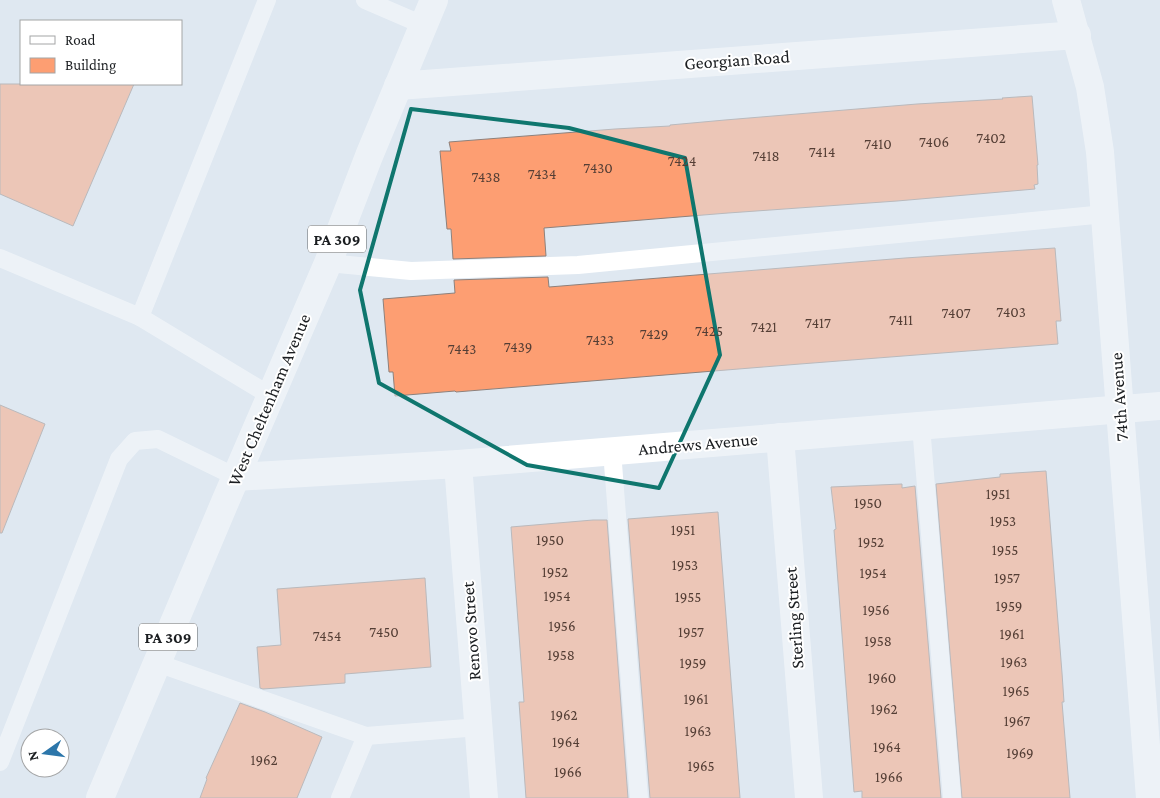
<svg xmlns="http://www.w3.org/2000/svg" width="1160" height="798" viewBox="0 0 1160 798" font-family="'Crimson Pro',serif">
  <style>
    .building { fill: #fd9e72; stroke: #8d817c }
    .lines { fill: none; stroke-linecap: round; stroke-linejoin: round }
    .service { stroke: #fff; stroke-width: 18 }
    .minor { stroke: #fff; stroke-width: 28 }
    .trunk { stroke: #fff; stroke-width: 28 }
    .marked { fill: none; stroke: #0f766e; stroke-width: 4; stroke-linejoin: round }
    .labels { text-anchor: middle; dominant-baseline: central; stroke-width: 4; stroke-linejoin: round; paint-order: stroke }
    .number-label { font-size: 15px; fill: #543e35 }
    .shield { fill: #fff; stroke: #5f6264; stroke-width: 1 }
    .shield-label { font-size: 16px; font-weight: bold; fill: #1b1e21 }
    .street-label { font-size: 18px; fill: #1b1e21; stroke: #fff }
  </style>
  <rect width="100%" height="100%" fill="#dfe8f1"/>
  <g class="building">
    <polygon points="0,84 134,84 73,226 0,194"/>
    <polygon points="1032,96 1038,165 1037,165 1038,184 1034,185 1035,189 897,201 728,213 544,228 546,256 453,259 451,229 447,229 440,151 451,151 449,142 615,129 670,126 670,125 725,120 917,104 1003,99 1002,98"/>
    <polygon points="1055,248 1061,321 1056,321 1058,344 800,364 456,392 455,391 395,396 393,372 389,372 383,299 455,293 454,280 548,277 549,287 905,258"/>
    <polygon points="0,405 45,424 2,533 0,533"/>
    <polygon points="1046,471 1062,673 1064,702 1062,702 1070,798 962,798 936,484 1000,477 1000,474"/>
    <polygon points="902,484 902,488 915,486 941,798 862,798 862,791 854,792 834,530 836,529 831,487"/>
    <polygon points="718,512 740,798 650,798 628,519"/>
    <polygon points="593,520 607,520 628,798 526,798 519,702 524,702 511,527"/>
    <polygon points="425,578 431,667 345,674 345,683 263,689 260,688 257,647 281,645 277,589"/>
    <polygon points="240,703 265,712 322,737 297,798 200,798 207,779 206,778"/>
  </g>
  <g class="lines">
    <g class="service">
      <polyline points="267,0 140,317 271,396"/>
      <polyline points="365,0 423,25"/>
      <polyline points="0,258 140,317"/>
      <polyline points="328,263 411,271 578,265 1105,214"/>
      <polyline points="921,426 952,798"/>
      <polyline points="612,451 639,798"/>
      <polyline points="157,663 366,736 340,798"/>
      <polyline points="366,736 479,727"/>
      <polyline points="0,762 119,459 135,441 158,439 236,477"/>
    </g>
    <g class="minor">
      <polyline points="1066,0 1090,87 1100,152 1150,798"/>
      <polyline points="398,86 1077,35"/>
      <polyline points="780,437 809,798"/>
      <polyline points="458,464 484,798"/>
      <polyline points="236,477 458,464 1160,406"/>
    </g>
    <polyline class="trunk" points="100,798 225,502 328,263 369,156 434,0"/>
  </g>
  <path d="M0 0H1160V798H0ZM411,109L569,128L685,158L720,355L659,488L527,465L379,383L360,290Z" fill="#dfe8f1" fill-opacity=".55" fill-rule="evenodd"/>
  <path class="marked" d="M411,109L569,128L685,158L720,355L659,488L527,465L379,383L360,290Z"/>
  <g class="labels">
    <g class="number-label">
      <text x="991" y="138">7402</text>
      <text x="934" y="142">7406</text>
      <text x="878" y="144">7410</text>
      <text x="822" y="152">7414</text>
      <text x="766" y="156">7418</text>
      <text x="682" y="161">7424</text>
      <text x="598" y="168">7430</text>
      <text x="542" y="174">7434</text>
      <text x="486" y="177">7438</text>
      <text x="1011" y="312">7403</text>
      <text x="956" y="313">7407</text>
      <text x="901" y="320">7411</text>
      <text x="818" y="323">7417</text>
      <text x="764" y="327">7421</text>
      <text x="709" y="331">7425</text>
      <text x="654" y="334">7429</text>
      <text x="600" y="340">7433</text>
      <text x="518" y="347">7439</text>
      <text x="462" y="349">7443</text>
      <text x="998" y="494">1951</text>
      <text x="868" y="503">1950</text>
      <text x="1003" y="521">1953</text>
      <text x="683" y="530">1951</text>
      <text x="550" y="540">1950</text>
      <text x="871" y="542">1952</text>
      <text x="1005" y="550">1955</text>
      <text x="685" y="565">1953</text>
      <text x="555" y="572">1952</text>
      <text x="873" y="573">1954</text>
      <text x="1007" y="578">1957</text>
      <text x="557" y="596">1954</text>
      <text x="688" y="597">1955</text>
      <text x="1009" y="606">1959</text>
      <text x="876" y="610">1956</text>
      <text x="562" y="626">1956</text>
      <text x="384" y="632">7450</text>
      <text x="691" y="632">1957</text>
      <text x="1012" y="634">1961</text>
      <text x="327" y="636">7454</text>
      <text x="878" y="641">1958</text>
      <text x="561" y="655">1958</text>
      <text x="1014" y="662">1963</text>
      <text x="693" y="663">1959</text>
      <text x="882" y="678">1960</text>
      <text x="1016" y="691">1965</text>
      <text x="696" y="699">1961</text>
      <text x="884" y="709">1962</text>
      <text x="564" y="715">1962</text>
      <text x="1017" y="721">1967</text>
      <text x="698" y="731">1963</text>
      <text x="566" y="742">1964</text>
      <text x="887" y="747">1964</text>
      <text x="1020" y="753">1969</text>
      <text x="264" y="760">1962</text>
      <text x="701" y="766">1965</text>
      <text x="568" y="772">1966</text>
      <text x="889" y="777">1966</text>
    </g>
    <g class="shield">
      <rect x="308" y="225.5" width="58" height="27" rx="4"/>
      <rect x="139" y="623.5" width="58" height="27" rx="4"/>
    </g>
    <g class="shield-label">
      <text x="337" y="239">PA 309</text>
      <text x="168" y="637">PA 309</text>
    </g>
    <g class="street-label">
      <text transform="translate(737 60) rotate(-4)">Georgian Road</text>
      <text transform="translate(1119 397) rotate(-94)">74th Avenue</text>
      <text transform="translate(269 400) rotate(-67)">West Cheltenham Avenue</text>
      <text transform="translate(698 444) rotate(-5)">Andrews Avenue</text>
      <text transform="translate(794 618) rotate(-94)">Sterling Street</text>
      <text transform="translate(471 631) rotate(-94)">Renovo Street</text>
    </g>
  </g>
  <rect x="20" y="20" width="162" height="65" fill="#ffffff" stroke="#a4a5a6"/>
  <rect x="30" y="36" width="25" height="8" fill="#ffffff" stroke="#a4a5a6"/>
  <text x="65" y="45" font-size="15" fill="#1b1e21">Road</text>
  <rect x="30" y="58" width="25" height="15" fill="#fd9e72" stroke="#a4a5a6"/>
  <text x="65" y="70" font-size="15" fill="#1b1e21">Building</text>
  <g transform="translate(45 753) rotate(256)"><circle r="24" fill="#ffffff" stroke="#a4a5a6"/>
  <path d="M0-4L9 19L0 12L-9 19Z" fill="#2c76aa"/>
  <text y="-8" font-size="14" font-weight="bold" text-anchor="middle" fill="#1b1e21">N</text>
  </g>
</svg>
